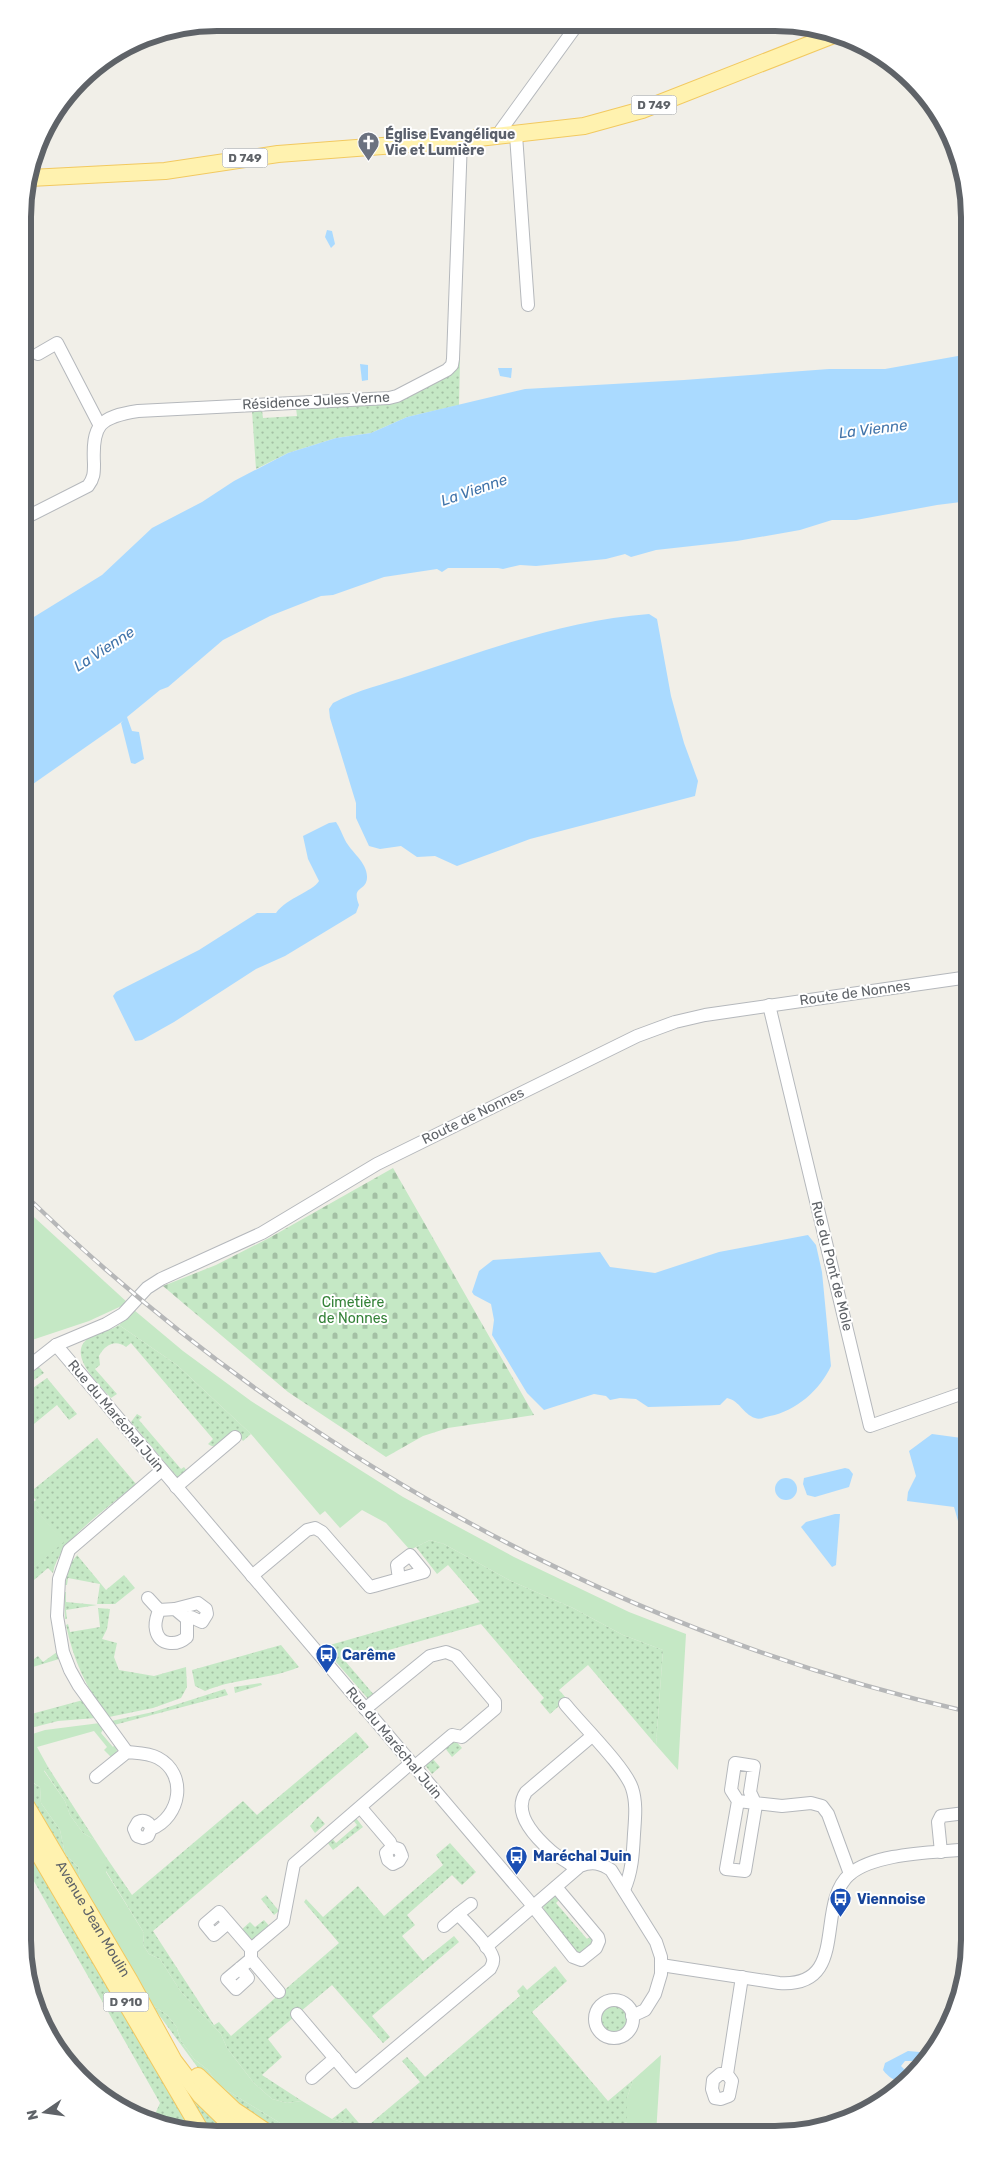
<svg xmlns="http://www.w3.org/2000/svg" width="992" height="2157" viewBox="0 0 992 2157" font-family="Rubik,sans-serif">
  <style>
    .grass { fill: url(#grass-dots) }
    .cemetery { fill: url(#cemetery-stones) }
    .park { fill: #c5e8c5 }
    .water { fill: #aadaff; fill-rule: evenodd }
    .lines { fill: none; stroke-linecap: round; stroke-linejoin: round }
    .minor-casing { stroke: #b5b8bc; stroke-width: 14 }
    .major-casing { stroke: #f2c960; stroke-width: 18 }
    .minor { stroke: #fff; stroke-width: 12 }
    .major { stroke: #fff2af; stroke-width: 16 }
    .rail-casing { stroke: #b6b7b8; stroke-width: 4.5 }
    .rail { stroke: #fff; stroke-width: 2.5; stroke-dasharray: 8; stroke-linecap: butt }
    .labels { text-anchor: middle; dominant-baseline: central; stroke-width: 4; stroke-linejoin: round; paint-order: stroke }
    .shield { fill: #fff; stroke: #8f9295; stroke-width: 1 }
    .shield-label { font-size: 12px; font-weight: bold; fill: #5f6368 }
    .worship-label { font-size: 14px; font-weight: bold; fill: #5b616d; stroke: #fff; text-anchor: start }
    .street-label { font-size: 14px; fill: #5f6368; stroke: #fff }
    .park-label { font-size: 14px; fill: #348238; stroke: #fff }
    .transit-label { font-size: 14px; font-weight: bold; fill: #164399; stroke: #fff; text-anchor: start }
    .water-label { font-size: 15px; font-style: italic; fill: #4174aa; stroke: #fff }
    .rim { fill: none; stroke: #5f6368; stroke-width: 6 }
  </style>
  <defs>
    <pattern id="grass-dots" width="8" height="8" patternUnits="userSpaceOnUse" patternTransform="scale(1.25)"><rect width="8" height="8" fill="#c5e8c5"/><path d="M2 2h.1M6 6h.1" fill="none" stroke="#a3c0a4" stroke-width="1.8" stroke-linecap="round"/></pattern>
    <pattern id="cemetery-stones" width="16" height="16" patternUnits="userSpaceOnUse" patternTransform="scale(1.25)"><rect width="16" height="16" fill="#c5e8c5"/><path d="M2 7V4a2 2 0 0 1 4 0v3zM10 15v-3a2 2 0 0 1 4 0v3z" fill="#a3c0a4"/></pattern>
  </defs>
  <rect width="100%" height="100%" fill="#f1efe8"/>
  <g class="grass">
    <polygon points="459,360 460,361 459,405 407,417 371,433 336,438 288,453 256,469 252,411 262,410 263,418 297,416 296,408 389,403 449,375 454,372"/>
    <path d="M119,1325L177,1365L251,1434L243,1441L240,1437C230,1441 216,1451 208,1444L213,1439L131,1343L126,1347C115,1339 105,1345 99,1356L100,1365L95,1369L117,1394L111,1398C100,1385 64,1353 90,1337C99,1332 110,1331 119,1325Z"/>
    <polygon points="39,1367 44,1373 23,1388 23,1380"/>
    <polygon points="47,1378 77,1414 69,1420 57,1405 23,1433 23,1395"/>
    <polygon points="137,1414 142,1417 139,1420 181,1469 184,1467 187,1471 178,1478 131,1422"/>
    <path d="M97,1438L136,1484C111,1506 58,1540 53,1573L48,1568L34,1580L26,1574L63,1542L31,1504L36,1500L32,1496L34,1489Z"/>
    <polygon points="430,1540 444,1544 511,1581 573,1608 623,1635 663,1650 656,1745 588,1665 559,1690 567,1699 550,1714 540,1702 544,1698 481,1624 346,1662 375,1696 370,1701 323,1647 480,1602 448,1565 437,1574 416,1547"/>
    <polygon points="82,1549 77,1555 106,1590 124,1575 135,1588 115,1604 97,1604 100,1584 68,1578 67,1585 65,1585 70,1564"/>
    <polygon points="64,1592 66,1592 66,1602 97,1605 66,1610 67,1619 65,1619"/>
    <path d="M98,1608L110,1609L107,1629L102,1639L117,1643L114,1657L119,1670L154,1676L186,1667L187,1687L181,1698L153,1708L109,1717C87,1691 73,1659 66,1625L68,1624L70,1632L100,1627Z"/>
    <path d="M281,1645L299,1667C269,1680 235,1678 205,1691L195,1686L192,1670Z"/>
    <polygon points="57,1652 59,1659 23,1670 26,1677 23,1689 23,1663 25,1666 38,1656 43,1662"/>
    <polygon points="261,1683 262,1685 235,1693 234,1687"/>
    <polygon points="225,1689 228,1695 114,1725 111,1721 153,1712"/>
    <polygon points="83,1700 96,1718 58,1721 23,1730 23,1713 24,1716"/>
    <polygon points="356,1732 369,1747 153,1931 214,2025 219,2022 231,2036 339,1943 304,1902 306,1899 323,1917 358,1886 384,1916 443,1865 436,1855 450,1843 476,1872 462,1885 452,1875 407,1915 415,1925 402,1936 423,1961 454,1936 459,1942 372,2016 390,2037 383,2043 332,1985 268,2039 282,2057 262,2075 302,2101 287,2103 272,2099 253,2082 227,2048 221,2034 181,1992 160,1959 149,1954 143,1945 144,1933 106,1871 106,1857 132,1895 243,1801 257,1815"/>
    <polygon points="454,1739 462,1748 452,1757 445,1748"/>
    <polygon points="432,1758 440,1767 432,1774 425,1765"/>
    <polygon points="48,1767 95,1840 83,1833 70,1815 65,1801 44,1770"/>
    <polygon points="23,1769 31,1782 40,1787 41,1803 60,1830 65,1854 78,1867 81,1885 23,1785"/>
    <polygon points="23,1810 161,2046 230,2129 206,2131 23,1817"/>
    <polygon points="318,1816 325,1824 315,1833 310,1826"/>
    <polygon points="356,1818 363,1827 333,1850 327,1842 332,1838 336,1843 357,1825 353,1820"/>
    <path d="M23,1844L57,1893L195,2131C171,2131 171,2129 156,2112L160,2103L23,1862Z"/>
    <polygon points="266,1895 279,1911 274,1915 261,1899"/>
    <polygon points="555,1896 561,1898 556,1903 587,1939 593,1935 595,1939 585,1953 577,1952 544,1913 543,1905"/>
    <polygon points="264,1920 271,1928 252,1941 240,1931 250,1922 255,1927"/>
    <path d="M555,1966L567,1981L532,2012L608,2101L633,2080L627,2098V2122C606,2132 581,2131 559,2131C501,2133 443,2132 385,2132L364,2129L332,2119L346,2108L364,2129L420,2082L402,2061L407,2057L425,2077L520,1996L517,1991L523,1985L527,1990Z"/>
    <circle cx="614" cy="2020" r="16"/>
    <polygon points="151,2004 167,2015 176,2026 181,2041 194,2059 208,2070 218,2085 295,2132 273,2131 261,2124 201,2072"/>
  </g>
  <polygon class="cemetery" points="393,1168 534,1415 448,1428 423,1436 386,1457 288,1392 163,1286 216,1265 269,1238"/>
  <g class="park">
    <polygon points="23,1207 128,1303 89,1321 23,1343"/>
    <polygon points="134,1310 183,1351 251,1401 403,1497 514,1557 629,1612 686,1634 678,1770 656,1745 663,1650 623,1635 573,1608 511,1581 444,1544 430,1540 410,1550 386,1523 362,1510 340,1528 325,1511 320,1515 251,1434 177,1365 119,1325"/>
    <polygon points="31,1504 64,1542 26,1574 23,1570 23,1512"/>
    <path d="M100,1723L104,1728L101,1733L113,1747L116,1743C118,1750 117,1754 113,1759L104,1750L107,1747L94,1731L37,1747L48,1767L44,1771L65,1801L70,1815L83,1833L95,1840L106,1857V1872L144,1933L143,1945L149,1954L160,1959L181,1992L221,2034L227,2048L253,2082L272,2099L287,2103L302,2101L332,2119L364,2129L385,2132H295L218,2085L208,2070L194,2059L181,2041L176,2026L167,2015L151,2004L81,1885L78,1867L65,1854L60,1830L41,1803L40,1787C19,1776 23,1757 23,1737L45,1730Z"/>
    <path d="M661,2055L656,2134L536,2133C565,2131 599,2135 627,2122V2098L633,2080Z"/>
  </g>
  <g class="water">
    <polygon points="327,230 332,231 335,244 331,248 325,237"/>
    <polygon points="969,354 969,501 937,505 856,520 832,520 800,530 737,541 656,550 631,557 625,554 606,559 536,566 520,565 503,569 498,568 448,568 442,572 437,569 384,577 333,595 321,596 270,616 223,640 168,687 160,690 127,717 132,731 139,732 144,759 135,764 131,763 121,723 123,721 23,791 23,632 29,620 102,575 152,528 202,502 234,481 288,453 336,438 371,433 407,417 525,389 684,380 829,369 885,369"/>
    <polygon points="360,364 368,365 368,380 362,381"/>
    <polygon points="498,368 512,368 511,378 500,376"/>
    <path d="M649,614L657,619L671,696L684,743L698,781L695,796L530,839L457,866L435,856L417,857L401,846L380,849L369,846L356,818V803L330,718L329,709L333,703C357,690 385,684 411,675C489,649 567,620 649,614Z"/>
    <path d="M336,822C340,828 342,834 345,840C351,852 368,863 367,878C366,892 351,885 359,905L356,913L285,956L256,969L174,1022L142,1040L135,1041L113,996L116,992L199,950L257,913H276C288,897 312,892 319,881L308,859L303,836L329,823Z"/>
    <path d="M808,1235L816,1245L822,1272L831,1366C820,1390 796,1411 770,1416C765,1417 760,1420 755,1418C743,1414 740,1401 727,1398L720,1405L648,1407L636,1399L620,1398L610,1400L606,1396L594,1394L544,1410L527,1393L492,1335L494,1320L491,1304L474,1295L472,1292L479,1271L493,1260L600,1252L610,1267L655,1273L719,1252Z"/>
    <polygon points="932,1434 969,1439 969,1517 964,1522 958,1521 954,1507 907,1501 908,1492 916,1476 909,1451"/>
    <polygon points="845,1468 849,1469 853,1474 849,1487 815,1497 807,1495 803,1484 804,1478"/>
    <circle cx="786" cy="1489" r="11"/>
    <polygon points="835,1514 840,1514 836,1565 832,1567 801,1527 806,1522"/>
    <path d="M908,2051L931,2053C920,2070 902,2095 883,2070L885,2063ZM905,2061H923L921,2064L904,2069L901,2066Z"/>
  </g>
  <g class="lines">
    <defs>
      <g id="minor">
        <polyline points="516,135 528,305"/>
        <polyline points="501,136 501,130 577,25"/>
        <polyline points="38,354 57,343 99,424"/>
        <path d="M23,519L88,486C94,478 94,473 94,464C92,425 99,417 138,411L389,398L397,396L447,370L452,365L453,359L461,140"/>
        <polyline points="769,1005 870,1426 969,1391"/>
        <polyline points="56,1345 528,1900 573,1957 581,1960 596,1948 599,1941 598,1937 556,1887"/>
        <polyline points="23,1371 56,1345 106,1324 123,1314 147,1288 161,1279 262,1233 377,1164 637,1036 675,1022 705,1015 969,977"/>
        <polyline points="176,1487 235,1437"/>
        <polyline points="252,1576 307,1530 315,1528 322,1532 370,1587 374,1586 424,1572 410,1555 397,1565 399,1579"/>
        <path d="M148,1598L159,1610C157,1616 154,1623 156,1630C159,1646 177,1646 187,1637V1619L175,1609L159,1610"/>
        <polyline points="175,1609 198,1603 206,1609 207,1614 202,1622 191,1617 187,1619"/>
        <path d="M565,1704C581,1724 625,1767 632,1788C637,1803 635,1819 634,1834C633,1854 632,1872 624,1890"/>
        <polyline points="365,1709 430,1656 446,1652 456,1656 495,1702 495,1709 462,1737 452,1735 414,1767"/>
        <polyline points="127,1752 79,1686 70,1670 63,1652 57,1616 59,1579 69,1550 162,1470"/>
        <path d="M96,1777L127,1752C137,1753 149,1753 158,1758C188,1774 181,1817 151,1829L148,1836L143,1838L137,1836L134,1829L138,1822C144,1819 150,1822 151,1829"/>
        <polyline points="738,1801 731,1790 735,1763 754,1766 750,1792 756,1805 745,1871 726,1869 738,1801 782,1806 811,1803 822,1806 828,1814 850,1874"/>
        <polyline points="361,1808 390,1842 392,1847 399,1849 402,1856 399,1861 393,1864 388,1860 386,1853 392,1847"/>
        <polyline points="941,1852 938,1822 941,1816 965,1813 969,1816"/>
        <path d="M576,1869C568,1861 559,1858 551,1851C535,1837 512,1813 526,1792L592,1736"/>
        <polyline points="458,1914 471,1904"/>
        <polyline points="228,1923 214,1935 205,1924 219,1912 251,1949 283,1922 294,1864 411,1763"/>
        <path d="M486,1947L580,1866C592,1861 601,1863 611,1870L656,1942L661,1957V1974L655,1994L645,2010L632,2016"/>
        <polyline points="251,1952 251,1959 279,1992"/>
        <path d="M661,1965L779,1983C851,1988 814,1905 850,1874C877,1852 935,1853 969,1849"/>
        <polyline points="240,1968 248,1978 236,1989 227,1979 251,1959"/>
        <circle cx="614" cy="2019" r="19"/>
        <path d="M297,2014L355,2082L490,1969C492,1965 494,1963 493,1958C490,1946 467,1924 458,1914L444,1926"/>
        <polyline points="727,2074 732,2081 729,2096 721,2099 715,2098 712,2089 713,2080 720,2074 727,2074 742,1977"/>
        <polyline points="312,2078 335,2058"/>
      </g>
      <g id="major">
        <polyline points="30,178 165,171 278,154 461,140 584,126 642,110 836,34"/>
        <path id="s1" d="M23,1800L130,1981L174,2061L200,2095L237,2131"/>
        <polyline points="23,1827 201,2131"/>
        <polyline points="198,2076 234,2110 265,2131"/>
      </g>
    </defs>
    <use href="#minor" class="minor-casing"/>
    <use href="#major" class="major-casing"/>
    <use href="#minor" class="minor"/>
    <use href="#major" class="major"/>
    <defs>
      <path id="rail" d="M23,1193C284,1448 612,1631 969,1712"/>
    </defs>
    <use href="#rail" class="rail-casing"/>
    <use href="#rail" class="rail"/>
  </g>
  <defs>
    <symbol id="church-pin" viewBox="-11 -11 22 30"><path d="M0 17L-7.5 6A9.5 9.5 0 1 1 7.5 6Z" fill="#6b7280" stroke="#fff"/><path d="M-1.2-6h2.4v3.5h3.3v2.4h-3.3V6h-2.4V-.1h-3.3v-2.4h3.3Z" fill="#fff"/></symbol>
    <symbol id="bus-pin" viewBox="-11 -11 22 30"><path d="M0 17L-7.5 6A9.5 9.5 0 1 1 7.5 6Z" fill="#1a4fb4" stroke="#fff"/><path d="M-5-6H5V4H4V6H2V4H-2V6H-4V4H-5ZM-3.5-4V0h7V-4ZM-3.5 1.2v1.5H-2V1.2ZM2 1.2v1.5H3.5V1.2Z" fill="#fff"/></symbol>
  </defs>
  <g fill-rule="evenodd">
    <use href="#church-pin" x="356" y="130" width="25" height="34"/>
    <use href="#bus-pin" x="314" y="1642" width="25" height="34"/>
    <use href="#bus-pin" x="504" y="1844" width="25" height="34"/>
    <use href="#bus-pin" x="828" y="1886" width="25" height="34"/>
  </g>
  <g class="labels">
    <g class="shield">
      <rect x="631.5" y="95.5" width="45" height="19" rx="4"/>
      <rect x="222.5" y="148.5" width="45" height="19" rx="4"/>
      <rect x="103.5" y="1992.5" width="45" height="19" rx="4"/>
    </g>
    <g class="shield-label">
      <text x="654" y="105">D 749</text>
      <text x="245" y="158">D 749</text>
      <text x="126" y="2002">D 910</text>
    </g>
    <g class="worship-label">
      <text x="385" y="134">Église Evangélique<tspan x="385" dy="16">Vie et Lumière</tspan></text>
    </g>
    <g class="street-label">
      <text transform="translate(316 401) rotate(-3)">Résidence Jules Verne</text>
      <text transform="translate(855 993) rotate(-8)">Route de Nonnes</text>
      <text transform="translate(473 1116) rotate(-26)">Route de Nonnes</text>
      <text transform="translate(832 1266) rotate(76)">Rue du Pont de Mole</text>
      <text transform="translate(116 1416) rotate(50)">Rue du Maréchal Juin</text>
      <text transform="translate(394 1743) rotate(50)">Rue du Maréchal Juin</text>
      <text stroke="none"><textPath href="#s1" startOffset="138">Avenue Jean Moulin</textPath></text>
    </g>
    <g class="park-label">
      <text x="353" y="1302">Cimetière<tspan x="353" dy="16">de Nonnes</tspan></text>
    </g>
    <g class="transit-label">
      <text x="342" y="1655">Carême</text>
      <text x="533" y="1856">Maréchal Juin</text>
      <text x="857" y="1899">Viennoise</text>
    </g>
    <g class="water-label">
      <text transform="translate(873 429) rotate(-7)">La Vienne</text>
      <text transform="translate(474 490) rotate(-19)">La Vienne</text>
      <text transform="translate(104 649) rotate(-33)">La Vienne</text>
    </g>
  </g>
  <path d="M0 0H992V2157H0ZM217 31H775A186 186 0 0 1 961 217V1940A186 186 0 0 1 775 2126H217A186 186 0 0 1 31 1940V217A186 186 0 0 1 217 31Z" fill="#fff" fill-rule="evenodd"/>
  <path class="rim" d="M217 31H775A186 186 0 0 1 961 217V1940A186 186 0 0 1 775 2126H217A186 186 0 0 1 31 1940V217A186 186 0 0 1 217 31Z"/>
  <g transform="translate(45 2112) rotate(257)" stroke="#ffffff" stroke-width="4" paint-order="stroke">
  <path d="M0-4L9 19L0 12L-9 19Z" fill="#5f6368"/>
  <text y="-8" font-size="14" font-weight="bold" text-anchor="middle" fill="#5f6368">N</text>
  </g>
</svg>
